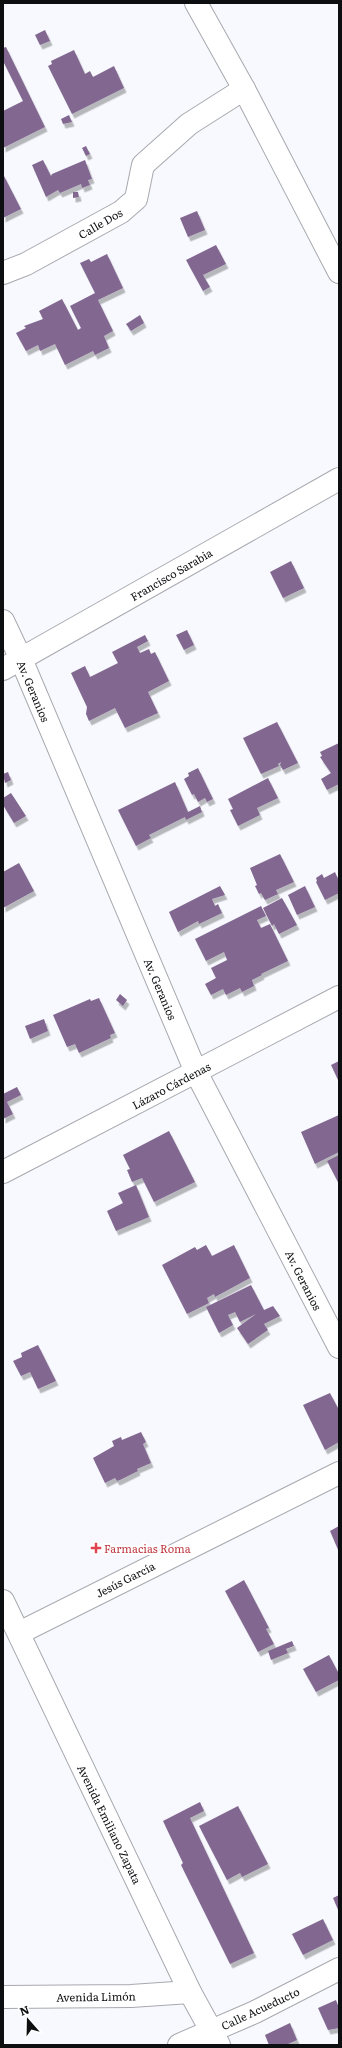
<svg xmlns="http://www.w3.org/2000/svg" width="342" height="2048" viewBox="0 0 342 2048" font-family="Literata,serif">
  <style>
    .building { fill: #826790; filter: url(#shadow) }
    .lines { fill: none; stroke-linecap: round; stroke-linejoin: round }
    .minor-casing { stroke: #a8a9af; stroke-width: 24 }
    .tertiary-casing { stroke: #a8a9af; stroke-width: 24 }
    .secondary-casing { stroke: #a8a9af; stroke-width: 24 }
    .minor { stroke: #fff; stroke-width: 22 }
    .tertiary { stroke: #fff; stroke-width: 22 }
    .secondary { stroke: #fff; stroke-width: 22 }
    .health-dot { fill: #e0444e; stroke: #fff; stroke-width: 1.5 }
    .labels { text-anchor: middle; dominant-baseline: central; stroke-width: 4; stroke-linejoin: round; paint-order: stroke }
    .street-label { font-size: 11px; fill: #0d0e10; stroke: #fff }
    .health-label { font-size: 11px; fill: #be3a42; stroke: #fff; text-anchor: start }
  </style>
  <defs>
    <filter id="shadow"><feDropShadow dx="2.5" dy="4.5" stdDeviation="0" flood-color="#0004"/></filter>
  </defs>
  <rect width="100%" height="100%" fill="#f7f9fe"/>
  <g class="building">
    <polygon points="45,30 50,41 40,45 35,35"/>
    <polygon points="6,47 45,127 3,148 3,111 23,101 3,61 3,48"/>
    <polygon points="74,50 85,74 90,71 93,77 114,66 124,88 72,114 48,66 52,64 51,61"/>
    <polygon points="69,115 72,122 63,124 61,119"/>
    <polygon points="86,146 90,154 86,156 82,148"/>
    <polygon points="43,160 51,176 52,174 85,160 92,179 88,180 90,185 82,188 81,184 60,193 58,190 46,197 32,165"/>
    <polygon points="3,174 21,209 3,218"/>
    <polygon points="73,192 78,192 79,197 73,198"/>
    <polygon points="197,211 205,230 188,237 180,218"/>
    <polygon points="216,245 226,264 203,275 210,287 203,291 186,260"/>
    <polygon points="107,254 123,288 98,300 113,331 104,336 109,348 95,355 93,351 65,365 55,344 40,351 38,345 26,351 16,333 26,328 24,326 43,319 39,311 62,299 78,330 81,328 70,306 95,293 80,263 89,259 91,262"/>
    <polygon points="140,315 144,323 131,331 126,324"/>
    <polygon points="291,561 304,588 283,598 270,572"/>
    <polygon points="187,630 194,645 184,650 176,635"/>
    <polygon points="145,635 148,641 137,647 140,653 149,649 151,654 155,652 169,681 148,692 158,713 125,728 115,708 89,721 86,714 87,707 71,673 85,666 90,677 118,663 112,652"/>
    <polygon points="277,722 298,763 283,770 280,765 281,762 278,764 279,766 261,774 243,738"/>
    <polygon points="339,743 339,784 327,790 321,779 331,773 320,757 322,756 320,752"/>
    <polygon points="198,768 213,799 207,802 205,798 198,802 194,794 192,795 184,779 189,776 188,773"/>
    <polygon points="8,772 11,780 5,783 3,774"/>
    <polygon points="268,778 278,798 257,808 260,815 238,826 230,810 233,809 228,799"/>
    <polygon points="175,782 188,812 200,806 202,812 186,820 185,817 149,835 151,838 136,846 118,810"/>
    <polygon points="11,793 26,816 14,823 3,805 3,798"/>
    <polygon points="280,854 294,882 276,890 278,894 265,900 261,893 259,894 255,886 257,885 250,868"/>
    <polygon points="19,863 34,891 3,908 3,872"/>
    <polygon points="335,872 339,881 339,893 325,900 316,882 317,881 316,878 322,874 324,878"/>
    <polygon points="220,886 225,895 212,899 215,906 218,904 222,913 199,924 198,921 178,932 169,912"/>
    <polygon points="305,886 315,907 297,915 288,895"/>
    <polygon points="282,898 297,925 279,934 274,924 272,926 263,908"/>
    <polygon points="261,906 266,916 257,920 261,928 270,924 288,961 261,974 262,975 252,980 254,986 242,992 240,988 226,995 223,989 211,995 205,984 216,978 211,968 227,960 224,952 206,961 195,939"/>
    <polygon points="120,994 127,1000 123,1006 116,1000"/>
    <polygon points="99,998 115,1033 110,1035 111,1038 79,1053 75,1044 67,1047 53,1015 90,999 91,1001"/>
    <polygon points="44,1019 48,1031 30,1039 25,1026"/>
    <polygon points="339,1061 339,1082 331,1065"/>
    <polygon points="17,1087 21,1095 7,1102 13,1114 3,1119 3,1094"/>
    <polygon points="339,1115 339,1152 315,1164 301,1132"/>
    <polygon points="169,1131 195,1182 154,1202 142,1178 132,1182 127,1170 130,1169 123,1155"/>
    <polygon points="339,1155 339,1184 327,1161"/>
    <polygon points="136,1185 149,1217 116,1231 107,1211 123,1203 118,1193"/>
    <polygon points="206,1245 212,1256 234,1245 250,1278 215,1297 214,1294 207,1298 209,1303 187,1314 162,1265 195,1247 197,1250"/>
    <polygon points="251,1285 264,1310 273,1306 280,1316 264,1324 268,1330 248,1344 237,1328 256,1314 240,1322 235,1312 228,1315 233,1325 219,1333 206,1307"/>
    <polygon points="38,1345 56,1381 38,1389 30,1372 21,1376 13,1361 22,1357 21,1353"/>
    <polygon points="330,1393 339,1410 339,1442 325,1450 303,1405"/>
    <polygon points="141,1432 146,1442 143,1444 151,1463 137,1469 138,1471 120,1480 117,1481 115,1478 105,1483 93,1458 114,1446 112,1441 121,1437 122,1440"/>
    <polygon points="339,1526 339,1552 330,1531"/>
    <polygon points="244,1580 269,1628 266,1629 274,1644 258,1652 225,1591"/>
    <polygon points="292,1641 294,1646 286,1649 288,1653 271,1660 268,1651"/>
    <polygon points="329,1655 339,1674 339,1680 316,1692 303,1669"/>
    <polygon points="200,1802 204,1811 190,1818 254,1953 230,1964 181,1865 183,1863 163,1821"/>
    <polygon points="238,1806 268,1864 242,1877 240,1873 227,1880 199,1826"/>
    <polygon points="339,1895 339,1912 333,1898"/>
    <polygon points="323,1919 333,1940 303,1955 292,1934"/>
    <polygon points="336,2000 339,2008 339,2028 328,2030 318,2008"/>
    <polygon points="290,2023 297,2040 286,2045 269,2045 265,2035"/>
  </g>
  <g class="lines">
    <defs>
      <g id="minor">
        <polyline points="196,3 244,89 339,272"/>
        <polyline points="3,273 26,264 121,212 136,199 143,165 189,124 244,89"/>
        <polyline points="3,621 21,659 196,1072 339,1347"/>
        <polyline points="3,669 339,479"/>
        <polyline points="3,1172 339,997"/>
        <polyline points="19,1633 339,1473"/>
        <polyline points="3,1997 131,1996 190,1992"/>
      </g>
      <polyline id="tertiary" points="179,2045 255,2012 339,1969"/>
      <polyline id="secondary" points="3,1601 190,1992 219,2045"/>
    </defs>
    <use href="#minor" class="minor-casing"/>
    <use href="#tertiary" class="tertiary-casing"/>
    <use href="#secondary" class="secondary-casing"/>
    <use href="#minor" class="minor"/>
    <use href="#tertiary" class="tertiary"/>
    <use href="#secondary" class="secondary"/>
  </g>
  <path class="health-dot" d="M94 1542h4v4h4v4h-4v4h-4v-4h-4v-4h4z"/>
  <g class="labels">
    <g class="street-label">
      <text transform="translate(100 223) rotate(-30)">Calle Dos</text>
      <text transform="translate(171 574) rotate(-30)">Francisco Sarabia</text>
      <text transform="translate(34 691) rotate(67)">Av. Geranios</text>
      <text transform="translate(161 989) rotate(67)">Av. Geranios</text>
      <text transform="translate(171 1085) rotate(-28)">Lázaro Cárdenas</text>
      <text transform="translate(304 1280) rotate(63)">Av. Geranios</text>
      <text transform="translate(125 1579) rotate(-27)">Jesús García</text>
      <text transform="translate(110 1824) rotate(64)">Avenida Emiliano Zapata</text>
      <text transform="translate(96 1996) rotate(-1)">Avenida Limón</text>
      <text transform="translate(260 2008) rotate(-25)">Calle Acueducto</text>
    </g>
    <g class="health-label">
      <text x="104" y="1548">Farmacias Roma</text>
    </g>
  </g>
  <rect width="342" height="2048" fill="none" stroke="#0d0e10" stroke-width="8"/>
  <g transform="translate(28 2020) rotate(340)" stroke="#ffffff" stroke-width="3" paint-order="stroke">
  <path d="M0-3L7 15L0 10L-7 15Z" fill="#0d0e10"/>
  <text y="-6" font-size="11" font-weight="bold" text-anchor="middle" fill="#0d0e10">N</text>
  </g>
</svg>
